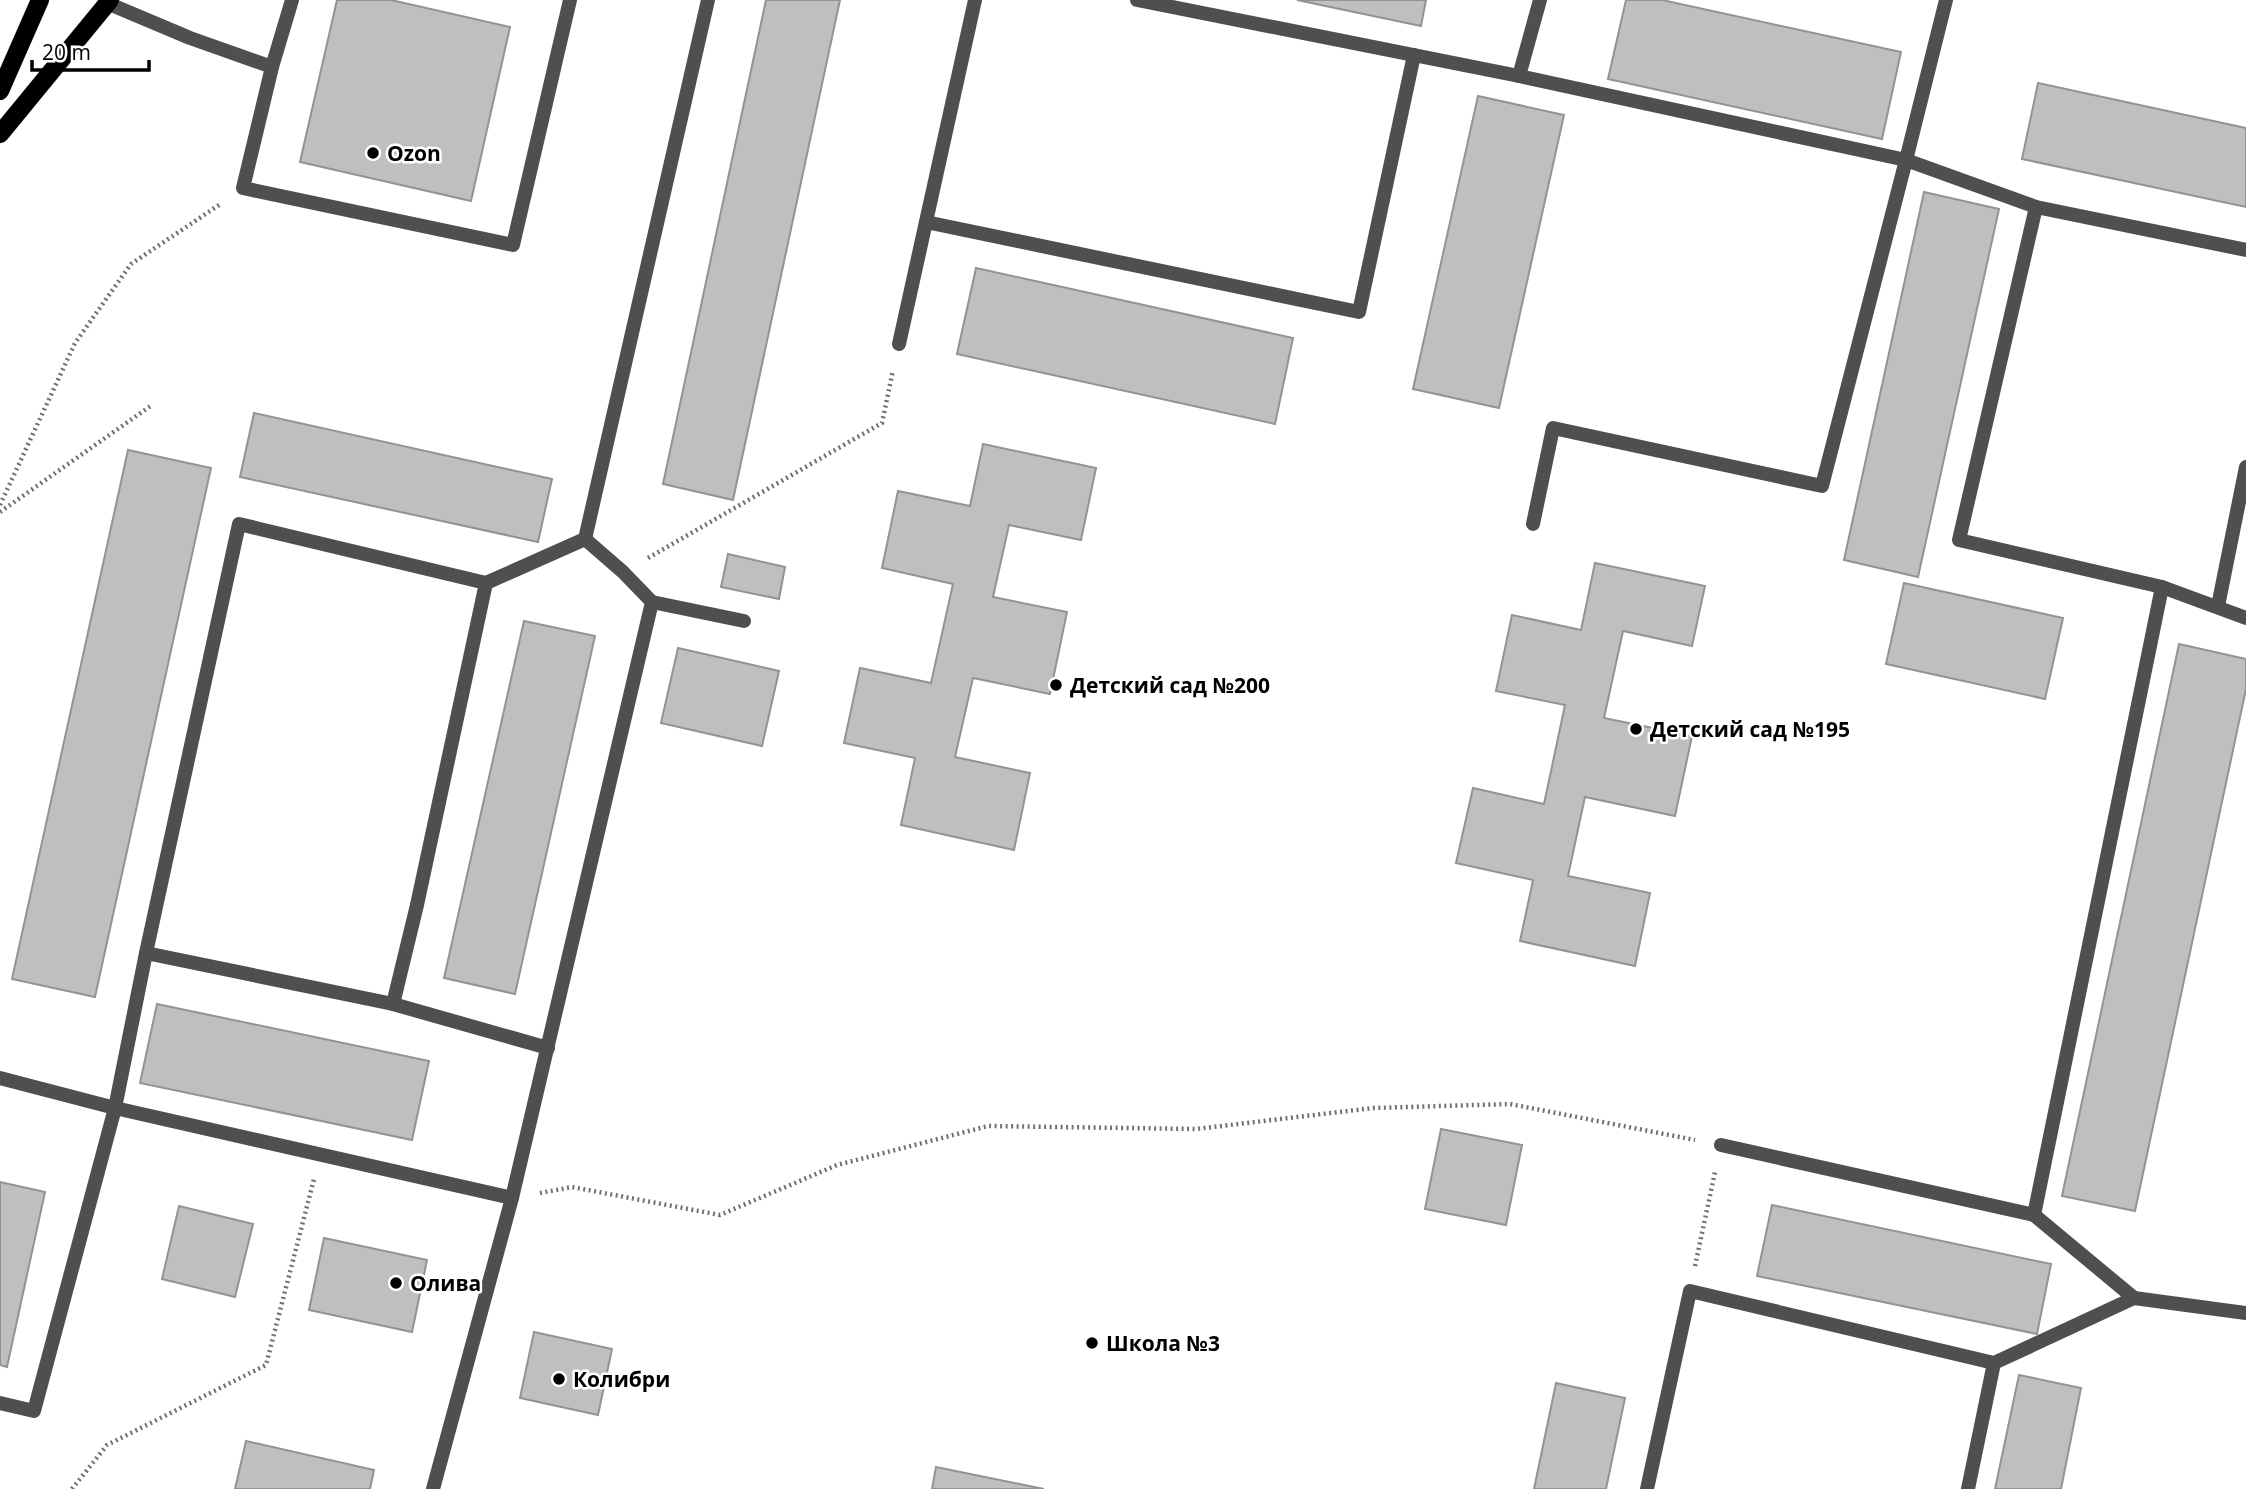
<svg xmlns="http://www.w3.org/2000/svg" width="2246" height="1489" viewBox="0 0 2246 1489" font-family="'Open Sans',sans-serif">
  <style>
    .building { fill: #bfbfbf; stroke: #939393; stroke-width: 2 }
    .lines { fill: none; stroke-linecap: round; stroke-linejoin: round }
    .primary-casing { stroke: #dbdbdb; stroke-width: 19 }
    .path { stroke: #717171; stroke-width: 4.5; stroke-dasharray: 2 3.5; stroke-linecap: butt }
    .service { stroke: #4f4f4f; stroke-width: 14 }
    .primary { stroke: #000; stroke-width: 18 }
    .poi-dot { fill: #000; stroke: #fff; stroke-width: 2.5 }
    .labels { text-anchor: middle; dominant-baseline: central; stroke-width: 5; stroke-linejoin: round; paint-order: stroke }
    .poi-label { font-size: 21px; font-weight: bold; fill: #000; stroke: #fff; text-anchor: start }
  </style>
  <rect width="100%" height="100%" fill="#fff"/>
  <g class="building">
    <polygon points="337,0 391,0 510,27 471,201 300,162"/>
    <polygon points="766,0 840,0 733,500 663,484"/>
    <polygon points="1297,0 1426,0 1421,26"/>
    <polygon points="1626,0 1662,0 1901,52 1882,139 1608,79"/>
    <polygon points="2038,83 2246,128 2246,207 2022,159"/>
    <polygon points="1478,96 1564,115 1499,408 1413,389"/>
    <polygon points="1924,192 1999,209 1918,577 1844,560"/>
    <polygon points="976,268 1293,338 1275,424 957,354"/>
    <polygon points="254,413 552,479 538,542 240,477"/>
    <polygon points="983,444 1096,468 1081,540 1009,525 993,597 1067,612 1050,694 973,678 955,757 1030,773 1014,850 901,825 915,758 844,743 860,668 931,683 953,584 882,568 898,491 970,506"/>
    <polygon points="128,450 211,468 95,997 12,979"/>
    <polygon points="728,554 785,567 779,599 721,587"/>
    <polygon points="1595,563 1705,586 1692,646 1623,631 1604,718 1692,736 1675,816 1585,797 1568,876 1650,893 1635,966 1520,941 1533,880 1456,863 1473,788 1544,804 1565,705 1496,691 1512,615 1581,630"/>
    <polygon points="1904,583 2063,618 2045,699 1886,664"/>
    <polygon points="524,621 595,636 515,994 444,978"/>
    <polygon points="2179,644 2246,659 2246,689 2135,1211 2062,1196"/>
    <polygon points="678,648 779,671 762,746 661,723"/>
    <polygon points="157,1004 429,1061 412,1140 140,1083"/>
    <polygon points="1441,1129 1522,1145 1506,1225 1425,1209"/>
    <polygon points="0,1182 45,1192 7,1367 0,1365"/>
    <polygon points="1772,1205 2051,1264 2037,1334 1757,1276"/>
    <polygon points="179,1206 253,1224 235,1297 162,1279"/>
    <polygon points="324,1238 427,1260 412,1332 309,1310"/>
    <polygon points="534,1332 612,1349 598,1415 520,1398"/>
    <polygon points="2019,1375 2081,1388 2061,1489 1995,1489"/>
    <polygon points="1556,1383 1625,1398 1606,1489 1534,1489"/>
    <polygon points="246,1441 374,1470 370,1489 235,1489"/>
    <polygon points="936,1467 1044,1489 932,1489"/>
  </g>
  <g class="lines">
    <defs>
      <g id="primary">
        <polyline points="0,91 40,0"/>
        <polyline points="0,134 110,0"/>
      </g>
    </defs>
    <use href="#primary" class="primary-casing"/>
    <g class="path">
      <polyline points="0,505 75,343 131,264 222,203"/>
      <polyline points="0,512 152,405"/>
      <polyline points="648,558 882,423 893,370"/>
      <polyline points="540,1193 572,1187 720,1215 837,1165 988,1126 1196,1129 1373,1108 1510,1104 1695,1140"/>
      <polyline points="1695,1266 1715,1172"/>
      <polyline points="72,1489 107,1445 266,1365 314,1179"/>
    </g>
    <g class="service">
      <polyline points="1137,0 1519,76"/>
      <polyline points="1540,0 1519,76 1906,160 1946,0"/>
      <polyline points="107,3 190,38 272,67 292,0"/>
      <polyline points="272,67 243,188 513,245 570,0"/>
      <polyline points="926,222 1359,312 1414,55"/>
      <polyline points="2246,250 2036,207 1959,540 2162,587 2246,618"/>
      <polyline points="899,344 975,0"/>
      <polyline points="1533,524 1553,428 1822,486 1906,160 2036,207"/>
      <polyline points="652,602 744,621"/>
      <polyline points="2218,606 2246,467"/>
      <polyline points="146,953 393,1004 548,1048"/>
      <polyline points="393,1004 417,905 486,583 585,539 708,0"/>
      <polyline points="0,1078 115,1108 512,1198"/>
      <polyline points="1721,1145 2034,1215"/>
      <polyline points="2134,1298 2034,1215 2162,587"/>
      <polyline points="1994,1363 2134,1298 2246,1313"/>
      <polyline points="0,1403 34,1411 115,1108 146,953 239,524 486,583"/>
      <polyline points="433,1489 512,1198 652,602 623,572 585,539"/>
      <polyline points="1647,1489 1690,1291 1994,1363 1968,1489"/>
    </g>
    <use href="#primary" class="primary"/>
  </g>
  <g class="poi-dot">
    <circle cx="373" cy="153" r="7"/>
    <circle cx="1056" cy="685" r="7"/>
    <circle cx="1636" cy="729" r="7"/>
    <circle cx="396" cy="1283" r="7"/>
    <circle cx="1092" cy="1343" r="7"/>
    <circle cx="559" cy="1379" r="7"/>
  </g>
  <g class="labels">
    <g class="poi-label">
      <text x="387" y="153">Ozon</text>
      <text x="1070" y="685">Детский сад №200</text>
      <text x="1650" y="729">Детский сад №195</text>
      <text x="410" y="1283">Олива</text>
      <text x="1106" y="1343">Школа №3</text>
      <text x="573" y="1379">Колибри</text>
    </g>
  </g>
  <path d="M32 60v10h117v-10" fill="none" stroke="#000000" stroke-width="3.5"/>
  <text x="42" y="60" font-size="21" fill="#000000" stroke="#ffffff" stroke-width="5" paint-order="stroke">20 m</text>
</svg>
